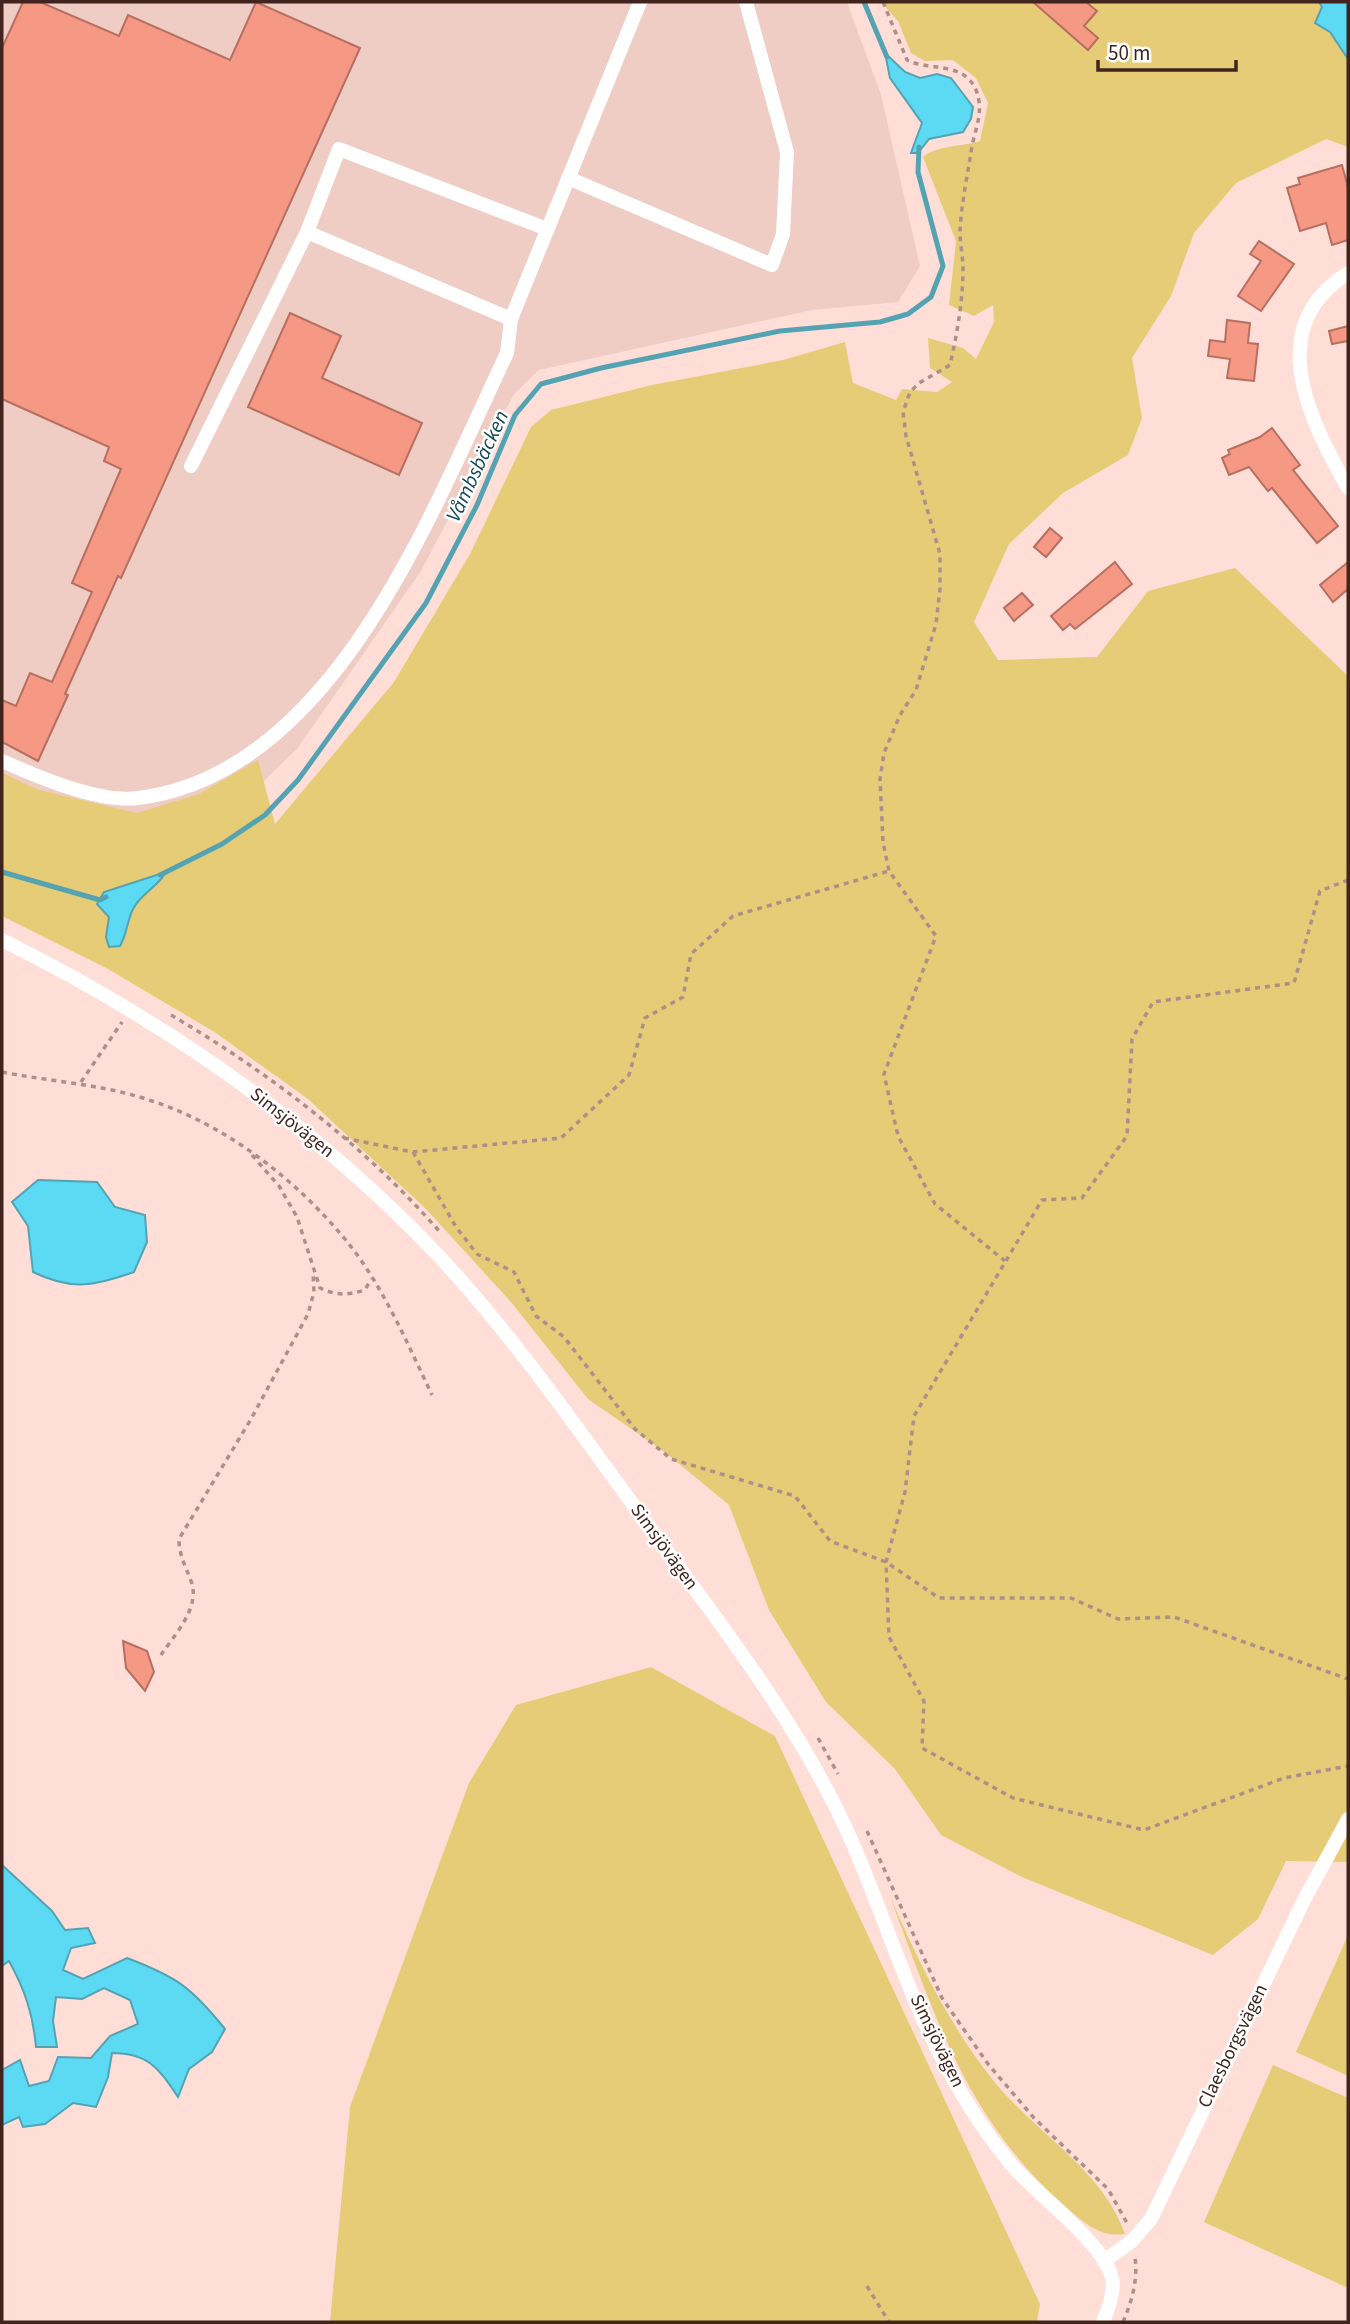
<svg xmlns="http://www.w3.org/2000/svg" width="1350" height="2324" viewBox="0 0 1350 2324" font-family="'Source Sans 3',sans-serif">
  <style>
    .built { fill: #efccc4 }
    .green { fill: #e6cc76 }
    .water { fill: #5cdaf3; stroke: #54a3b3; stroke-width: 2 }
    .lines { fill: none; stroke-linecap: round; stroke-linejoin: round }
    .stream { stroke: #54a3b3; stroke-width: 5 }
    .building { fill: #f59884; stroke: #b66f60; stroke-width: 2 }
    .path { stroke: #af9089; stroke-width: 3.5; stroke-dasharray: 5 5; stroke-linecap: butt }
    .street { stroke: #fff; stroke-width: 14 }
    .labels { text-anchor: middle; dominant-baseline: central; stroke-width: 5; stroke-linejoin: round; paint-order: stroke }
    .street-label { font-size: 19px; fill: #41241d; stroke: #fff }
    .water-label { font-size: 21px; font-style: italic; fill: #114954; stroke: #fff }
  </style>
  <rect width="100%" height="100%" fill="#ffded7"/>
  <polygon class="built" points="2,2 847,2 881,95 920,266 898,302 812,310 539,370 514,394 421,571 297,749 242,802 136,855 2,792"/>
  <g class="green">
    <path d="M881,2H1348V147L1326,139L1236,183L1194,233L1171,296L1132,358L1142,418L1128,455L1063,493L1009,544L974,622L998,660L1097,657L1148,591L1235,568L1348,676V1862L1286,1861L1258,1919L1213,1955L1022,1877L941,1835L895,1769L826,1702L769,1610L729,1505L666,1453L588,1399L511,1302L426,1209L308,1099L216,1033L108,969L2,916V773L39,790L137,813L199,794L258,760L275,824L394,682L470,554L531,427L551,410L652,385L783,360L845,342L853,383L896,400L902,389L937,392L952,382L930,368L928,338L963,348L976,359L994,322L993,305L974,316L949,305L956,241L923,157C937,145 962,147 980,141L988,103L976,78L953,60L925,61L911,53L898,21Z"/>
    <polygon points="651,1667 775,1736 1040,2304 1037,2322 330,2322 350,2107 469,1783 516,1705"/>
    <path d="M889,1894C919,1963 949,2026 997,2085C1039,2135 1103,2171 1125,2234C1100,2238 1083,2222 1065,2206C966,2120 934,2013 889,1894Z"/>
    <polygon points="1348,1935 1348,2076 1296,2052"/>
    <polygon points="1273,2065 1348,2098 1348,2288 1204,2222"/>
  </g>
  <g class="water">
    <polygon points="1319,2 1348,2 1348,59 1330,32 1315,23 1322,7"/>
    <polygon points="885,53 905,72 920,78 937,74 951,78 973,107 971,119 963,132 929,139 918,153 911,153 922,123 890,78"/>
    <path d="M166,872C158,887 141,893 133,909C127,921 127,934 120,946L109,947L106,937L109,917L97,904L104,892Z"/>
    <path d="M38,1180L97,1182L115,1207L145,1215L147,1242L134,1272C94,1286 72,1291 33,1272L28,1226L12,1202Z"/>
    <path d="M2,1865L52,1911L65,1930L88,1928L95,1943L71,1948L63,1970L83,1979L127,1958C177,1977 191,1987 225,2029L212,2052L189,2069L178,2097C159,2069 149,2053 112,2053L108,2077L96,2107L73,2103L45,2124L23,2127L19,2117L2,2125V2070L20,2060L29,2086L49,2081L58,2057L91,2058L110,2036L138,2024L130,2000L104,1988L82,1999L56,1997L53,2021L57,2047H36C33,2014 25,1990 9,1961L2,1966Z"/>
  </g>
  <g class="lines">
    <g class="stream">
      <polyline points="864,2 887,57"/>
      <polyline points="2,872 100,900 106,897"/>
      <polyline points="160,875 222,844 265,815 298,780 426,603 477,505 515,415 541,384 601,368 780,331 880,322 908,314 931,297 943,266 918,172 919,147"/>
    </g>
  </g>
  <g class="building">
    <polygon points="23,2 40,2 119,36 128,15 230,60 256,2 360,48 121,578 118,576 65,694 68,695 38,761 2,742 2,700 16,706 30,673 52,682 92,592 72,583 121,469 104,461 109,447 2,399 2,48"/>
    <polygon points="1033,2 1086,2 1097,11 1084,26 1098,38 1088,50"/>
    <polygon points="1342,165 1348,187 1348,240 1332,245 1326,223 1300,231 1287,188 1300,184 1298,178"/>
    <polygon points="1259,241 1294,264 1261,311 1238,296 1261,261 1250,254"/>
    <polygon points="290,313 341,336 322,378 422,423 399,475 248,407"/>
    <polygon points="1227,320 1250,323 1248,343 1258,344 1254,381 1227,378 1230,359 1208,356 1210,340 1225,342"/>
    <polygon points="1348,326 1348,341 1332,344 1329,331"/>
    <polygon points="1272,428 1300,465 1293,470 1338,526 1317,543 1272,488 1268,491 1249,467 1229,475 1222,458 1230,454 1228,450 1260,437"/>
    <polygon points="1050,528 1062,538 1046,557 1034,547"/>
    <polygon points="1115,562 1132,584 1075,629 1070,624 1063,630 1051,616"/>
    <polygon points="1348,562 1348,589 1333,602 1320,585"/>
    <polygon points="1022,593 1033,605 1014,621 1004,608"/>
    <polygon points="123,1641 147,1651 154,1672 145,1691 126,1668"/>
  </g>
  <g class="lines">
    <g class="path">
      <path d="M883,2L907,60C928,71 964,61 976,90C985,113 974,130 971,152C967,178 961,206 960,232C960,244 963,257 963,269C963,301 957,334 950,365L919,383L910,392L903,412L906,436L940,554V589L936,624L916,690L900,715L884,753L880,779L883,842L889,871L936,936L884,1074L898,1136L935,1204L1005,1261"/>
      <polyline points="1348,880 1320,891 1294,983 1153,1002 1132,1039 1127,1136 1082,1198 1042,1200 914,1416 905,1492 886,1562 889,1637 924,1701 922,1748 1013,1798 1144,1830 1284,1778 1348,1766"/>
      <path d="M171,1015C268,1072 364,1145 439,1231"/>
      <path d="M2,1072C52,1082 103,1084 152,1101C226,1125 295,1179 344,1238C382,1283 407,1343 432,1395"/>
      <polyline points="81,1082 122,1022"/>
      <polyline points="344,1138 413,1152 561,1138 629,1075 645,1018 683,997 691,954 733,916 889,871"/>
      <polyline points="413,1152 456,1227 477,1254 514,1272 536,1316 564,1337 635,1429 671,1459 795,1496 830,1541 886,1562 939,1598 1071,1598 1118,1619 1174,1617 1348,1679"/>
      <path d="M252,1155L279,1186L297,1217L320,1288C337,1296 347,1295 365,1290L371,1279"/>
      <path d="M161,1655C175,1634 201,1607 191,1581C185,1565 179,1555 179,1539L251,1419L308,1314L314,1292L313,1273"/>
      <polyline points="818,1738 838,1774"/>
      <polyline points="867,1831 942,1998 988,2064 1034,2118 1108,2189 1127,2223"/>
      <polyline points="867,2286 889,2322"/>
      <path d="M1123,2322C1132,2301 1138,2280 1135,2257"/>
    </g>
    <g class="street">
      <polyline points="568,178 772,265 783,234 787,152 746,2"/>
      <path d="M1348,273C1262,327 1309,419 1348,488"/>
      <polyline points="511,319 307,232 339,149 547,229"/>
      <polyline points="191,466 307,232"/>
      <path d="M2,761C38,777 98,803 138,798C335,774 433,508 507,353L511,319L640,2"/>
      <path d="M2,940C163,1020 313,1124 437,1254C514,1336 579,1431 645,1521C710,1610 778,1697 829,1794C876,1883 900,1983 949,2071C966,2103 987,2135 1010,2163C1035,2193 1104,2243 1112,2278C1115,2292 1108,2309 1103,2322"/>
      <polyline points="1104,2261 1132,2241 1151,2219 1304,1900 1348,1819"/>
    </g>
  </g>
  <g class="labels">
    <g class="street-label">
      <text transform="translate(292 1123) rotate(38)">Simsjövägen</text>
      <text transform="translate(664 1547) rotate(54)">Simsjövägen</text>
      <text transform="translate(937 2041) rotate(64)">Simsjövägen</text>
      <text transform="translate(1233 2046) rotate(-64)">Claesborgsvägen</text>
    </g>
    <g class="water-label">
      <text transform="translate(477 466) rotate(-65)">Våmbsbäcken</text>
    </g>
  </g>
  <rect width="1350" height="2324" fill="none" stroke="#41241d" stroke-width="7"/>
  <path d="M1098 60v10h138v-10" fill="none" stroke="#41241d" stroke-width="3.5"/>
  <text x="1108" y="60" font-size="21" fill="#41241d" stroke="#ffffff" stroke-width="5" paint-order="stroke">50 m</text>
</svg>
